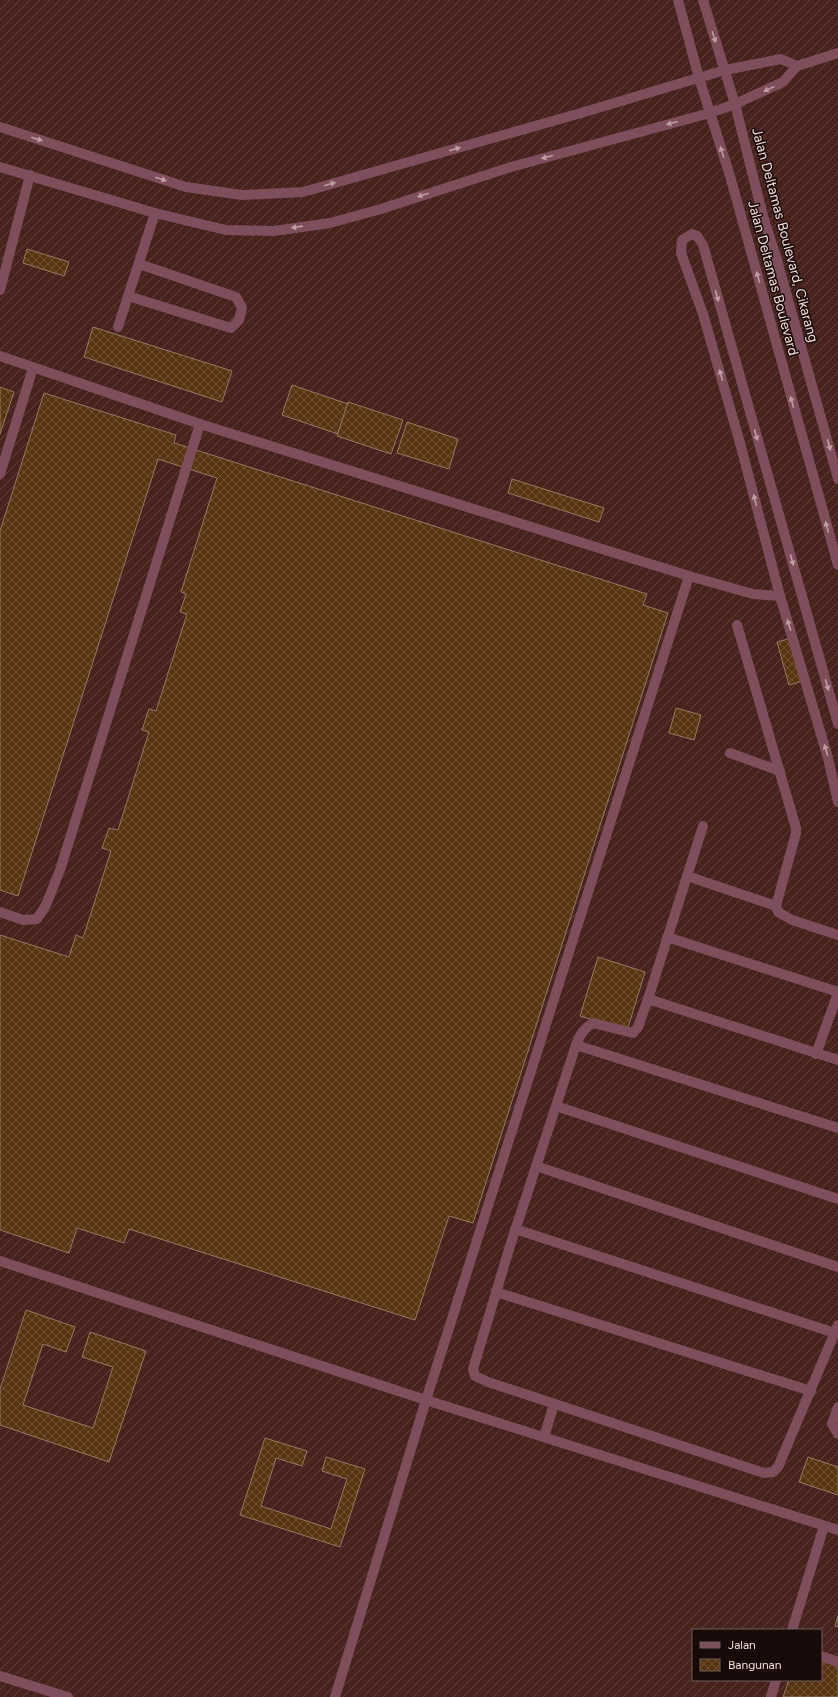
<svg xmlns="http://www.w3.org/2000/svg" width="838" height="1697" viewBox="0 0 838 1697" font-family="Figtree,sans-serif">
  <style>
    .industrial { fill: url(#industrial-furrows); fill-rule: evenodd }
    .building { fill: url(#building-cross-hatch); stroke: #957a63 }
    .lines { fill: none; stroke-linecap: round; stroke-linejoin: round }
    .minor { stroke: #7e4e5c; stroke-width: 10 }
    .oneway { fill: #bf9ea2 }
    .labels { text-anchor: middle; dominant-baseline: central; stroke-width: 3; stroke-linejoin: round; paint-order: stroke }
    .street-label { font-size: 14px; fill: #f4dfdb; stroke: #170a08 }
  </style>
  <defs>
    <pattern id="industrial-furrows" width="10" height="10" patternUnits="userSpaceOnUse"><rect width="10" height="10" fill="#48231d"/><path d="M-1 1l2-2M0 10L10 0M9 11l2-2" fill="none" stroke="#63423d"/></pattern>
    <pattern id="building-cross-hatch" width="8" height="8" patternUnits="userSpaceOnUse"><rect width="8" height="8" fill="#583411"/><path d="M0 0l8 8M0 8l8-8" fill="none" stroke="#715133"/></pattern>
  </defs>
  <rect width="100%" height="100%" fill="#391b16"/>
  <path class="industrial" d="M0,0H838V1697H0ZM693,1630H821V1680H693Z"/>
  <g class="building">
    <polygon points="27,249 69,262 64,276 23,263"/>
    <polygon points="93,327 232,371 222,402 84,357"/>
    <polygon points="292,385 348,404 338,434 282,415"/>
    <polygon points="0,387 14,392 0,434"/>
    <polygon points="44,393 176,435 174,443 647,594 643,605 668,613 473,1223 449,1216 415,1320 129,1229 124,1243 77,1228 69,1253 0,1230 0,935 69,957 76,935 83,938 111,851 102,848 109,828 118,830 149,732 142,730 149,709 156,711 187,614 180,612 186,594 181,592 217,478 158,459 18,896 0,890 0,531"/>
    <polygon points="348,402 403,420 391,454 337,436"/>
    <polygon points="407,422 458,439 449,469 397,453"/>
    <polygon points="512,479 604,508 599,522 508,493"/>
    <polygon points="791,638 803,681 789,685 777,642"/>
    <polygon points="676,708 701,715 694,740 669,733"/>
    <polygon points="598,957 645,972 627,1031 580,1016"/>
    <polygon points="26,1310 75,1327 66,1352 43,1344 23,1405 93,1428 113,1367 82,1357 90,1332 146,1351 109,1462 0,1425 0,1389"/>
    <polygon points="265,1438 307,1451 302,1466 276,1458 261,1506 331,1529 347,1479 322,1471 326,1457 365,1469 340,1547 240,1515"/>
    <polygon points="808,1457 838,1467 838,1495 799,1482"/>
    <polygon points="838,1616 838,1627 835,1626"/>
    <polygon points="821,1659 838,1664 838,1697 783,1697 789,1680 821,1680"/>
  </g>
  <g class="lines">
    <g class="minor">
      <polyline points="678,0 699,78 730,176 838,565"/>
      <polyline points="703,0 735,104 763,216 777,260 838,479"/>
      <polyline points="0,127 186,187 242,195 303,192 581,113 725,70 781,59 797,66"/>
      <polyline points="0,167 155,213 226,230 274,231 330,223 381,209 511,167 710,113 735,104 783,82 797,66 838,53"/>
      <polyline points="0,290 30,175"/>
      <polyline points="128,296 231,328 239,320 242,308 236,297 139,264"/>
      <polyline points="118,327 155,213"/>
      <polyline points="0,356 200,424 689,576 753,594 780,596"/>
      <polyline points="0,474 33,368"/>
      <polyline points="737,625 796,828 796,833 776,906 778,912 792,920 838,935"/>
      <polyline points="838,724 703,245 697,236 692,234 682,240 681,253 703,314 740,443 780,596 828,758 838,802"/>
      <polyline points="730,753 780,771"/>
      <polyline points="687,876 776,906"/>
      <polyline points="0,912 23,920 37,919 46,905 60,870 200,424"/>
      <polyline points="667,937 838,992"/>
      <polyline points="648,999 703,826"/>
      <polyline points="576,1045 838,1128"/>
      <polyline points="816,1054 838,993"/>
      <path d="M838,1060L648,999L638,1027L633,1033L593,1023C583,1029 580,1035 576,1045L510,1246L473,1369L475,1376L488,1382L764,1473L773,1472L778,1467L838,1325"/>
      <polyline points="556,1106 838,1199"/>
      <polyline points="536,1166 838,1267"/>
      <polyline points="515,1229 835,1333"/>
      <polyline points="0,1261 426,1400 838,1530"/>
      <polyline points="496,1292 811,1391"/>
      <polyline points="838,1407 832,1424 838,1434"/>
      <polyline points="544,1437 554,1404"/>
      <polyline points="792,1630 824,1526"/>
      <polyline points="821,1656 838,1662"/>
      <polyline points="0,1676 68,1697"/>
      <polyline points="335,1697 426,1400 689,576"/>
      <polyline points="771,1697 776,1680"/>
    </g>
  </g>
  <defs><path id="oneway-solid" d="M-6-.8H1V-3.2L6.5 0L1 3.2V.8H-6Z"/></defs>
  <g class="oneway">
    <use href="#oneway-solid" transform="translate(714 37) rotate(72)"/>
    <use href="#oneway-solid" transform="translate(769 89) rotate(156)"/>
    <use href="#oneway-solid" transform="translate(672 123) rotate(165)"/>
    <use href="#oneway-solid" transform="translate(37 139) rotate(18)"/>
    <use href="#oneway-solid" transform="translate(455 149) rotate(-16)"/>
    <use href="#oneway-solid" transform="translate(722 152) rotate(-107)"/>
    <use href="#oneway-solid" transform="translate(547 157) rotate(165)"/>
    <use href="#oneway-solid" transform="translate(161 179) rotate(18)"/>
    <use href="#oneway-solid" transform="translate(330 184) rotate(-16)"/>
    <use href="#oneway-solid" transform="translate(423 195) rotate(162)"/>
    <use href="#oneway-solid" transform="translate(297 227) rotate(172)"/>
    <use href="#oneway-solid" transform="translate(758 277) rotate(-106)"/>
    <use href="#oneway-solid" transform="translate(717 296) rotate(74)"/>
    <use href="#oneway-solid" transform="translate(721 375) rotate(-106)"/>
    <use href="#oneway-solid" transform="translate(792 402) rotate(-105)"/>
    <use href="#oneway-solid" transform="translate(756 435) rotate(74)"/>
    <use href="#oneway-solid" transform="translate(829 445) rotate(74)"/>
    <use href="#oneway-solid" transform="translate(755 500) rotate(-105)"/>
    <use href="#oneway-solid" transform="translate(827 527) rotate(-106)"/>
    <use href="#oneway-solid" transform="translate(792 560) rotate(74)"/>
    <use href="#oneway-solid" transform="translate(789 625) rotate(-107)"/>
    <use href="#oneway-solid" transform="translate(827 685) rotate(74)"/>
    <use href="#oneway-solid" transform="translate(826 750) rotate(-107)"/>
  </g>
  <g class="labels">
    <g class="street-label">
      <text transform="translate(785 235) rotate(75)">Jalan Deltamas Boulevard, Cikarang</text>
      <text transform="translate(773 278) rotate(75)">Jalan Deltamas Boulevard</text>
    </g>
  </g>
  <rect x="692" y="1629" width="130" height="52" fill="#170a08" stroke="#6f5f5c"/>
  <rect x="700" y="1642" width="20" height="6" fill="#7e4e5c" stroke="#6f5f5c"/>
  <text x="728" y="1649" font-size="12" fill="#f4dfdb">Jalan</text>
  <rect x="700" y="1659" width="20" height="12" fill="url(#building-cross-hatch)" stroke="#6f5f5c"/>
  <text x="728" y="1669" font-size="12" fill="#f4dfdb">Bangunan</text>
</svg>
